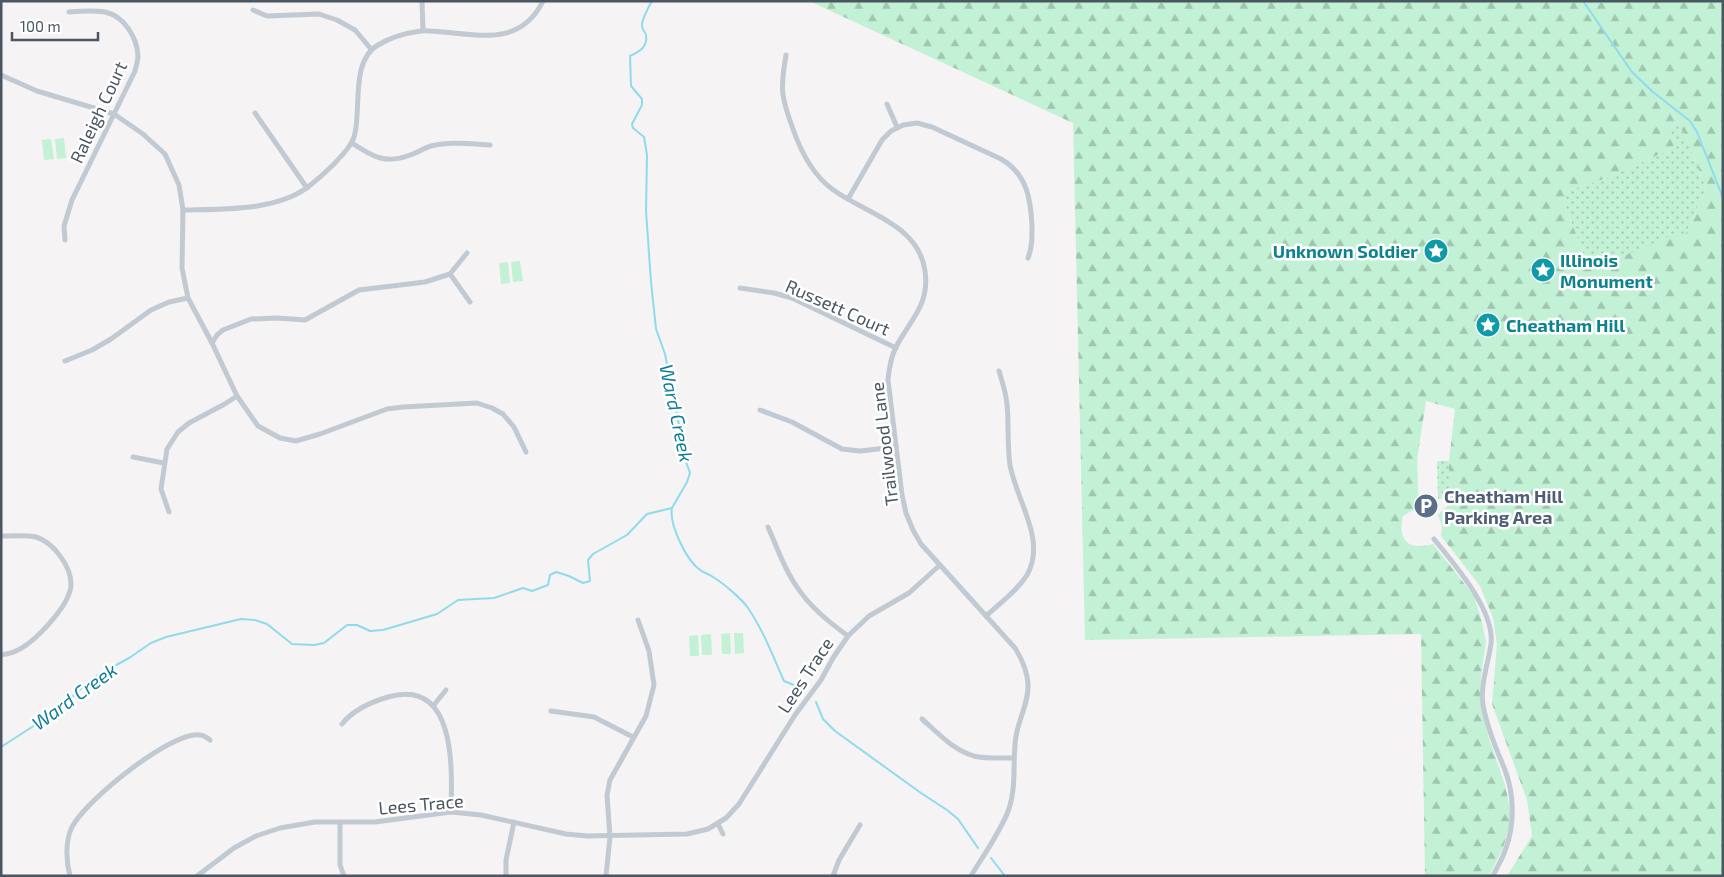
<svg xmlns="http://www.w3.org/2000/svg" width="1724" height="877" viewBox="0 0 1724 877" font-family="'Exo 2',sans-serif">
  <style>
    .grass { fill: url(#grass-dots) }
    .forest { fill: url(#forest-firs); fill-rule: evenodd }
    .pitch { fill: #c3f1d5 }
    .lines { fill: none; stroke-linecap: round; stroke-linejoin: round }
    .stream { stroke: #90daee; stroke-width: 2 }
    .street { stroke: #c1cad2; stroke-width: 5 }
    .labels { text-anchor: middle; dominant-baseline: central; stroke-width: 5; stroke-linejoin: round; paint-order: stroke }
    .street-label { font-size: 18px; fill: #4a5661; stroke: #fff }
    .culture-label { font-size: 18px; font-weight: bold; fill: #0d838f; stroke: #fff; text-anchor: start }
    .service-label { font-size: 18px; font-weight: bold; fill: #4e5e75; stroke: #fff; text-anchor: start }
    .water-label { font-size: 19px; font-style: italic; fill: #0c7c9b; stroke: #fff }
  </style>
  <defs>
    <pattern id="grass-dots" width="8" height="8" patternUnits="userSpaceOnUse" patternTransform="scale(1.25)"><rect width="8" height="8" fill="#c3f1d5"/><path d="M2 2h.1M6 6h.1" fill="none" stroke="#a0c6b0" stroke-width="1.8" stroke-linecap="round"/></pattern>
    <pattern id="forest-firs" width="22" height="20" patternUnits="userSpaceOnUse" patternTransform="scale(1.25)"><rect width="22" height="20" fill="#c3f1d5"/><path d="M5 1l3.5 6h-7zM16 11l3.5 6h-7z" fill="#a0c6b0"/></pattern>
  </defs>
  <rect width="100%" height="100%" fill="#f5f3f3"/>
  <g class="grass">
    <path d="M1675,123L1685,134L1706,188L1685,236L1621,257C1609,265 1596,262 1583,260V251L1567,212L1564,198L1572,189L1607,178L1673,148L1674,141L1670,129Z"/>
    <polygon points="1437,461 1449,461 1449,499 1438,499"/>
  </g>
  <path class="forest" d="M809,1H1723V876H1507L1532,836L1527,800L1492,704L1497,644L1493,618L1480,586L1441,536L1442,526L1438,515L1449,504V461L1455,409L1426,401L1417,460L1419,509L1411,511L1403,516C1397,541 1409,551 1433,544L1474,596L1481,618L1486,642L1481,675L1480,702L1487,732L1505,785L1510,809V825L1503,848L1489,876H1425L1421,634L1085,640L1073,123ZM1675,123L1685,134L1706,188L1685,236L1668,237L1621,257C1609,265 1596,262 1583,260V251L1567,212L1564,198L1572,189L1607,178L1673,148L1674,141L1670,129Z"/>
  <g class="pitch">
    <polygon points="64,138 66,158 57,159 55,139"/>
    <polygon points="51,139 54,159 44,160 42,140"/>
    <polygon points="520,261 523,281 513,282 511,262"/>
    <polygon points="508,262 510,283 501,284 499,263"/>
    <polygon points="730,633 731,654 722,654 721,634"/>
    <polygon points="734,633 743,633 744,653 735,654"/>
    <polygon points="711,634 712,655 702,655 701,635"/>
    <polygon points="698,635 699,656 690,656 689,636"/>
  </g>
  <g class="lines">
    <g class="stream">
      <polyline points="1583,1 1632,72 1653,92 1690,121 1697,132 1723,198"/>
      <path d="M672,508C669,524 686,560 700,570C704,573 709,574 713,577C723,583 742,599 748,608C763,630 773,656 784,681L801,688"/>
      <polyline points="816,702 823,719 835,731 921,793 947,810 958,819 978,848"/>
      <path d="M1,747L63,707L77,692L98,675L129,658L151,643L166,637L241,619L255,620L267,624L292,644L314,645L324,643L347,625H357L370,631L383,630L437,614L458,600L494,598L523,588L532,591L548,585L550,575L556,572L569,576L583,583L590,581L588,560L593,554L627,535L647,514L672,508L687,482L690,473L684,456L681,435L665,354L656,329L651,282L646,211L647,155L644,137L633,128L632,124L642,105V99L631,86L630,56C639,52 648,47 646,35C645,31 641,29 642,24C643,17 648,8 652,1"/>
      <polyline points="991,858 1005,876"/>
    </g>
    <g class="street">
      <polyline points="422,1 423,30"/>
      <polyline points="253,10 267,16 319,14 337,20 355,30 371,49"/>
      <path d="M786,55C780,90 781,96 793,129C801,152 812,174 832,189C864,213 919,224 925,271C930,305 910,320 896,347C891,357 889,369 888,380L902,495L906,513L913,530L921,544L940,565L1015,648C1022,659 1027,670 1028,684C1029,702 1019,718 1016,736C1012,760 1017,785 1009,809C1000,833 984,854 971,876"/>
      <polyline points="1,75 37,91 114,114 143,134 165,154 179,185 183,210 182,268 188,298 212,343 237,396 258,426 280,438 296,441 320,434 387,409 403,407 477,403 492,408 503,414 514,427 526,452"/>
      <polyline points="887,104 897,127"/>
      <polyline points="255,113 307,188"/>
      <path d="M352,143C372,156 385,165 410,155C417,153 424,148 431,146C450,141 471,144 490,145"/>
      <path d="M848,199L882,140L891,131L903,125L917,123L932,127L1001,159C1027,174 1031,199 1032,227C1032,238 1032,248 1028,258"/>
      <path d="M183,210C222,209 276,211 308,187C317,180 326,172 334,164C342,155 353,145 355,133C361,108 351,60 378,45C391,37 406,33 421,31C428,30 436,32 444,32C484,36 522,44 543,1"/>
      <path d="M65,240L64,226L72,200L135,71C136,66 138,61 138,56C137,37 124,16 105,12C93,10 81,11 69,12"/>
      <polyline points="450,274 470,302"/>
      <polyline points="740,288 774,293 792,298 896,348"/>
      <polyline points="212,343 217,335 223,330 251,319 277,318 305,320 359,290 425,282 450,274 467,253"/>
      <polyline points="65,361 92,350 111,339 151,310 169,302 188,298"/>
      <polyline points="760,410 792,422 842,449 860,451 896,447"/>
      <polyline points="133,457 164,463"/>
      <polyline points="169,512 161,489 167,449 178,432 189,423 223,405 237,396"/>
      <path d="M768,527C777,547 784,569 797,587C810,607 829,622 848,636"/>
      <path d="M1,536C10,536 28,535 36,537C53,542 71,566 71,584C71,605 34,643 16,651C12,653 6,654 1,655"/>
      <path d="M1434,539C1454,564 1495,610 1491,644C1488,664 1480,685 1483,705C1487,727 1496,748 1505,770C1514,794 1515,823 1506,848C1503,858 1497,867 1493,876"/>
      <path d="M986,616C1000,603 1017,591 1027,575C1047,540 1016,500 1010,465C1007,445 1009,424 1007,404C1006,393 1002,381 999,371"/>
      <polyline points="433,706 446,690"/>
      <polyline points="551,711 594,717 633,737"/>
      <path d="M922,719C938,733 953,750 974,756C986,759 1001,758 1014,758"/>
      <path d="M342,724C353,710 371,702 388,697C457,677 452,770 451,812"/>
      <polyline points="340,822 340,865 344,876"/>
      <polyline points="718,824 723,834"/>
      <path d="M70,876C66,861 65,841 72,827C85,801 171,731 200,735C204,735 207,738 210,740"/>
      <polyline points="197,876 234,848 256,836 280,828 315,822 375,822 451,812 481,815 566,834 587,836 687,834 708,829 726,818 739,804 795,715 821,680 833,658 848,636 869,616 909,593 940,565"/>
      <polyline points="506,876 506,860 514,822"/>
      <polyline points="606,876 610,837 607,795 610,780 646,716 654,685 649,651 638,620"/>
      <polyline points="833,876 839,860 860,825"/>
    </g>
  </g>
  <defs>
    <symbol id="sight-disc" viewBox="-11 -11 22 22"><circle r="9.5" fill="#0f9aa8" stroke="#fff"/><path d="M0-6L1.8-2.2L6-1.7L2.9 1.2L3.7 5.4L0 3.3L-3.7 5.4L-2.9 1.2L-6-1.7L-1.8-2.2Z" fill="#fff"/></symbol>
    <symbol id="parking-disc" viewBox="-11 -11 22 22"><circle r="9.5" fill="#5c6f8a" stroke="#fff"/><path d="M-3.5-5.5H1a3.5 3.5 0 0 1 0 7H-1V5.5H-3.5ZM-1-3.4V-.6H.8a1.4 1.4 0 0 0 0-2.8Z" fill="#fff"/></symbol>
  </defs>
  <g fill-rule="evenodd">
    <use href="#sight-disc" x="1422" y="237" width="28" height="28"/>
    <use href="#sight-disc" x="1529" y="256" width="28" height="28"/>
    <use href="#sight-disc" x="1474" y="311" width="28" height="28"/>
    <use href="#parking-disc" x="1412" y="492" width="28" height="28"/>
  </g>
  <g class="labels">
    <g class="street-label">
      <text transform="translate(98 112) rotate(-65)">Raleigh Court</text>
      <text transform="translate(838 307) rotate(24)">Russett Court</text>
      <text transform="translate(884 444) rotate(-97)">Trailwood Lane</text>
      <text transform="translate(805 675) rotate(-57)">Lees Trace</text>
      <text transform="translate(421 804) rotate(-5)">Lees Trace</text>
    </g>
    <g class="culture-label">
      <text x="1418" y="251" text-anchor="end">Unknown Soldier</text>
      <text x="1560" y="260">Illinois<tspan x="1560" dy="21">Monument</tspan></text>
      <text x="1506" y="325">Cheatham Hill</text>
    </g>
    <g class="service-label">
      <text x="1444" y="496">Cheatham Hill<tspan x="1444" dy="21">Parking Area</tspan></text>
    </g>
    <g class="water-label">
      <text transform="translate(677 413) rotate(78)">Ward Creek</text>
      <text transform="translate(74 696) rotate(-36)">Ward Creek</text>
    </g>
  </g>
  <rect width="1724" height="877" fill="none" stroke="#4a5661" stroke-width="5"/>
  <path d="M12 32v8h86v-8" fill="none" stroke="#4a5661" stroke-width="2.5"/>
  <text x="20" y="32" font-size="15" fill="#4a5661" stroke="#ffffff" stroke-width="4" paint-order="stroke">100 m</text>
</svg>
